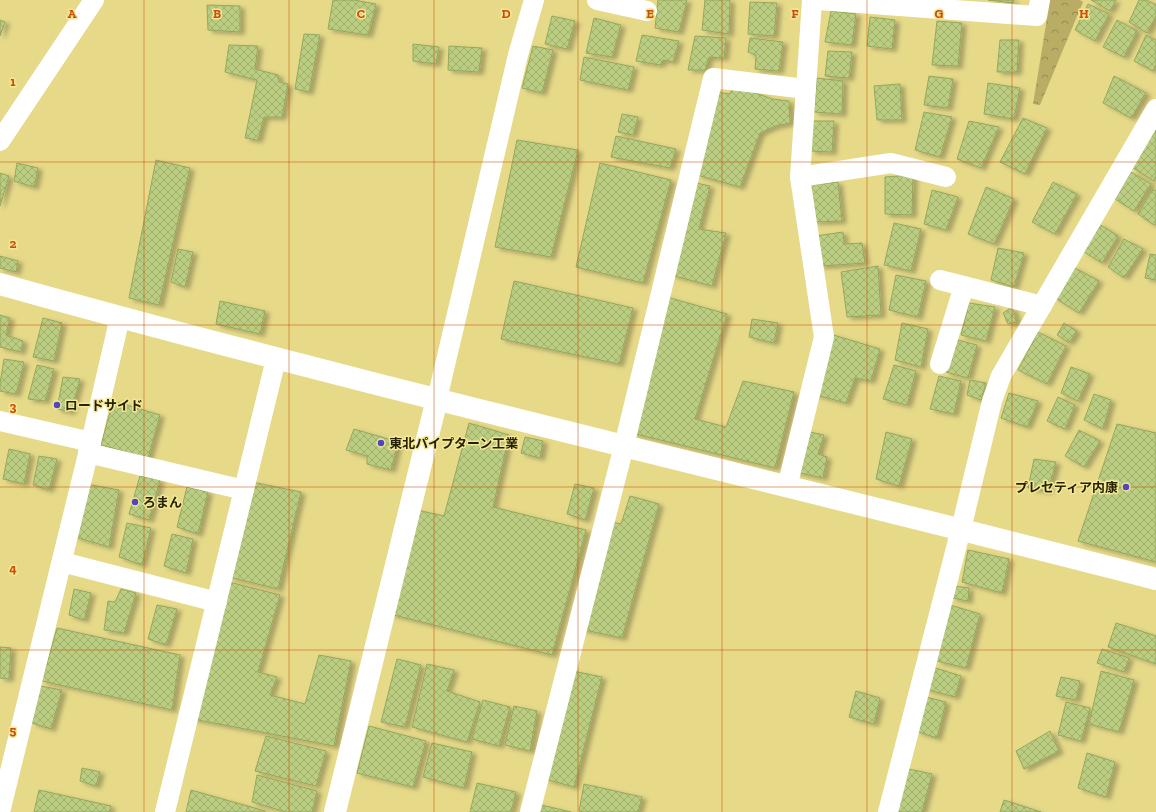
<svg xmlns="http://www.w3.org/2000/svg" width="1156" height="812" viewBox="0 0 1156 812" font-family="'Zilla Slab','Noto Sans JP',serif">
  <style>
    .park { fill: url(#park-crowns) }
    .building { fill: url(#building-cross-hatch); stroke: #95a75c; filter: url(#shadow) }
    .lines { fill: none; stroke-linecap: round; stroke-linejoin: round }
    .street { stroke: #fff; stroke-width: 20 }
    .secondary { stroke: #fff; stroke-width: 22 }
    .grid { fill: none; stroke: #cb510a; stroke-width: 1; stroke-opacity: 0.55 }
    .poi-dot { fill: #4f47be; stroke: #f4e796; stroke-width: 1.5 }
    .labels { text-anchor: middle; dominant-baseline: central; stroke-width: 3; stroke-linejoin: round; paint-order: stroke }
    .poi-label { font-size: 13px; font-weight: bold; fill: #262100; stroke: #f4e796; text-anchor: start }
    .grid-label { font-size: 13px; text-anchor: middle; font-weight: bold; fill: #cb510a; stroke: #f4e796; stroke-width: 3; stroke-linejoin: round; paint-order: stroke }
  </style>
  <defs>
    <pattern id="park-crowns" width="20" height="18" patternUnits="userSpaceOnUse"><rect width="20" height="18" fill="#b9ad65"/><path d="M2 6a3 3 0 1 1 6 0M12 15a3 3 0 1 1 6 0" fill="none" stroke="#968c51"/></pattern>
    <pattern id="building-cross-hatch" width="8" height="8" patternUnits="userSpaceOnUse"><rect width="8" height="8" fill="#bacd81"/><path d="M0 0l8 8M0 8l8-8" fill="none" stroke="#a0b06e"/></pattern>
    <filter id="shadow"><feDropShadow dx="4.5" dy="2.5" stdDeviation="2" flood-color="#0004"/></filter>
  </defs>
  <rect width="100%" height="100%" fill="#e6da89"/>
  <polygon class="park" points="1050,0 1080,0 1083,2 1040,105 1033,104"/>
  <g class="building">
    <polygon points="333,0 354,0 376,4 368,35 328,29"/>
    <polygon points="658,0 687,0 679,32 655,28"/>
    <polygon points="705,0 730,0 729,34 702,30"/>
    <polygon points="988,0 1014,0 1013,3"/>
    <polygon points="1091,0 1116,0 1110,11"/>
    <polygon points="1139,0 1146,0 1156,5 1156,16 1147,33 1129,22"/>
    <polygon points="750,2 777,3 774,36 748,34"/>
    <polygon points="1088,4 1109,14 1095,41 1075,30"/>
    <polygon points="207,5 240,6 240,32 208,30"/>
    <polygon points="831,11 856,14 852,45 825,42"/>
    <polygon points="552,16 575,21 567,49 545,44"/>
    <polygon points="870,17 895,20 892,49 867,46"/>
    <polygon points="594,18 621,25 612,57 586,53"/>
    <polygon points="0,20 5,22 0,36"/>
    <polygon points="1117,20 1137,31 1124,57 1103,47"/>
    <polygon points="937,21 962,23 958,66 932,65"/>
    <polygon points="304,34 320,35 309,92 295,89"/>
    <polygon points="642,35 679,41 673,62 663,60 660,65 636,61"/>
    <polygon points="1146,35 1156,40 1156,65 1153,71 1134,61"/>
    <polygon points="695,36 726,38 724,58 709,57 705,70 688,70"/>
    <polygon points="750,38 783,42 779,71 755,69 756,55 748,52"/>
    <polygon points="1000,40 1019,40 1017,72 997,72"/>
    <polygon points="413,44 439,47 436,64 413,61"/>
    <polygon points="229,45 258,46 255,69 278,75 279,82 288,84 282,117 264,117 258,140 245,138 257,80 225,72"/>
    <polygon points="449,46 482,48 479,72 448,70"/>
    <polygon points="533,46 553,50 542,93 522,88"/>
    <polygon points="828,51 852,52 849,78 825,76"/>
    <polygon points="584,57 634,67 628,90 580,80"/>
    <polygon points="929,76 953,79 948,108 924,105"/>
    <polygon points="1114,76 1146,93 1131,118 1103,103"/>
    <polygon points="817,78 843,81 842,114 814,112"/>
    <polygon points="988,83 1020,88 1014,119 984,114"/>
    <polygon points="900,84 902,120 877,120 874,86"/>
    <polygon points="734,85 772,99 789,101 790,123 775,126 760,133 740,187 697,175 716,92 730,94"/>
    <polygon points="924,112 952,117 940,157 915,150"/>
    <polygon points="622,114 638,117 633,135 618,132"/>
    <polygon points="1023,118 1047,128 1025,174 1000,162"/>
    <polygon points="812,121 834,121 832,152 811,151"/>
    <polygon points="969,121 999,127 981,168 957,159"/>
    <polygon points="1153,129 1156,131 1156,176 1154,181 1133,168"/>
    <polygon points="616,136 676,149 670,168 611,157"/>
    <polygon points="517,140 578,150 551,257 495,247"/>
    <polygon points="156,160 190,168 159,305 129,298"/>
    <polygon points="17,163 38,168 34,187 14,181"/>
    <polygon points="600,163 671,180 643,283 576,267"/>
    <polygon points="1131,172 1151,184 1134,211 1115,199"/>
    <polygon points="0,173 9,176 0,206"/>
    <polygon points="913,175 912,215 885,214 885,177"/>
    <polygon points="691,182 710,186 699,229 726,233 712,286 671,275"/>
    <polygon points="838,182 842,221 814,222 811,185"/>
    <polygon points="1053,182 1077,194 1055,234 1032,222"/>
    <polygon points="986,187 1014,199 994,244 968,234"/>
    <polygon points="1153,189 1156,191 1156,222 1154,225 1138,214"/>
    <polygon points="932,190 958,197 946,230 924,224"/>
    <polygon points="894,223 921,229 911,271 884,265"/>
    <polygon points="1099,224 1118,236 1102,263 1084,252"/>
    <polygon points="843,232 844,244 862,243 865,263 820,266 815,236"/>
    <polygon points="1124,239 1143,249 1124,278 1108,267"/>
    <polygon points="998,248 1024,253 1014,287 991,280"/>
    <polygon points="178,249 193,252 185,287 171,282"/>
    <polygon points="1150,254 1156,255 1156,280 1145,278"/>
    <polygon points="0,256 18,261 16,272 0,268"/>
    <polygon points="878,266 881,315 847,317 841,272"/>
    <polygon points="1073,267 1099,281 1079,313 1055,298"/>
    <polygon points="896,275 926,281 918,317 889,310"/>
    <polygon points="514,281 633,308 619,364 501,339"/>
    <polygon points="663,296 727,314 695,419 726,427 743,381 794,392 775,468 632,433"/>
    <polygon points="220,301 265,311 260,334 216,324"/>
    <polygon points="969,303 995,307 986,341 961,335"/>
    <polygon points="1012,307 1017,322 1008,324 1003,313"/>
    <polygon points="0,315 10,318 6,335 23,341 21,352 0,347"/>
    <polygon points="43,318 62,323 54,361 33,357"/>
    <polygon points="752,319 778,323 774,343 749,337"/>
    <polygon points="902,323 928,329 921,367 895,360"/>
    <polygon points="1064,323 1077,331 1069,343 1057,335"/>
    <polygon points="1038,332 1066,346 1047,384 1018,370"/>
    <polygon points="830,334 880,349 871,381 855,378 846,403 813,394"/>
    <polygon points="954,339 977,345 968,378 946,372"/>
    <polygon points="4,359 24,362 16,394 0,391 0,383"/>
    <polygon points="37,365 54,369 45,401 28,399"/>
    <polygon points="894,365 916,371 907,405 883,399"/>
    <polygon points="1071,367 1090,374 1078,401 1061,393"/>
    <polygon points="939,376 961,381 954,414 930,409"/>
    <polygon points="63,377 80,379 71,412 57,409"/>
    <polygon points="970,380 986,383 981,400 967,395"/>
    <polygon points="1009,393 1038,401 1027,427 1001,418"/>
    <polygon points="1094,394 1111,400 1103,429 1084,420"/>
    <polygon points="1058,397 1075,405 1065,429 1047,421"/>
    <polygon points="113,401 160,415 148,458 101,445"/>
    <polygon points="469,423 509,435 493,507 586,530 552,655 390,614 417,510 444,516"/>
    <polygon points="1117,424 1156,433 1156,562 1078,541"/>
    <polygon points="354,429 398,442 391,470 367,464 367,456 346,450"/>
    <polygon points="1079,430 1100,441 1084,467 1065,456"/>
    <polygon points="805,431 824,435 818,454 827,457 823,478 796,472"/>
    <polygon points="886,432 912,439 899,486 876,479"/>
    <polygon points="525,437 543,441 540,458 521,453"/>
    <polygon points="9,449 30,454 24,484 3,479"/>
    <polygon points="39,456 57,459 49,490 33,485"/>
    <polygon points="1034,459 1056,462 1048,491 1028,488"/>
    <polygon points="140,476 160,480 149,520 129,514"/>
    <polygon points="252,482 301,492 278,589 229,577"/>
    <polygon points="86,484 119,490 109,547 75,537"/>
    <polygon points="575,484 594,488 585,520 567,514"/>
    <polygon points="187,487 208,492 198,534 177,527"/>
    <polygon points="630,496 659,504 622,638 580,629 607,521 621,524"/>
    <polygon points="127,523 151,528 142,565 119,557"/>
    <polygon points="172,534 193,539 186,573 164,566"/>
    <polygon points="968,550 1009,559 1002,593 962,582"/>
    <polygon points="229,582 280,595 258,672 277,677 270,695 305,704 319,655 351,661 334,746 193,719"/>
    <polygon points="955,586 969,588 968,601 952,598"/>
    <polygon points="74,589 91,593 84,620 69,615"/>
    <polygon points="121,589 136,593 124,633 104,630 108,601 115,602"/>
    <polygon points="157,605 177,609 166,645 148,639"/>
    <polygon points="950,605 980,614 966,668 937,661"/>
    <polygon points="1116,623 1156,636 1156,664 1108,647"/>
    <polygon points="57,628 180,655 172,710 42,681"/>
    <polygon points="0,647 11,648 9,679 0,678"/>
    <polygon points="1102,649 1129,658 1124,672 1097,663"/>
    <polygon points="397,659 421,665 405,727 381,722"/>
    <polygon points="427,664 454,670 447,691 480,702 467,742 412,727"/>
    <polygon points="932,667 961,676 955,697 925,689"/>
    <polygon points="573,671 602,677 574,787 545,779"/>
    <polygon points="1101,671 1134,680 1119,732 1089,724"/>
    <polygon points="1061,677 1080,681 1076,700 1056,696"/>
    <polygon points="40,686 62,690 51,729 32,723"/>
    <polygon points="856,691 880,698 874,724 849,717"/>
    <polygon points="926,697 946,702 937,738 916,731"/>
    <polygon points="483,700 510,707 499,746 472,739"/>
    <polygon points="1066,702 1090,708 1081,741 1058,735"/>
    <polygon points="514,706 537,711 530,751 505,745"/>
    <polygon points="369,726 426,741 413,787 357,773"/>
    <polygon points="1050,731 1059,751 1024,769 1016,751"/>
    <polygon points="266,736 326,751 316,786 255,771"/>
    <polygon points="432,743 472,752 464,788 423,777"/>
    <polygon points="1087,753 1115,762 1106,797 1078,788"/>
    <polygon points="82,768 100,772 96,786 80,781"/>
    <polygon points="909,769 932,774 922,812 902,812 897,811"/>
    <polygon points="257,775 317,791 312,812 286,812 252,802"/>
    <polygon points="477,783 516,792 511,812 470,812"/>
    <polygon points="584,784 642,797 638,812 584,812 579,811"/>
    <polygon points="39,790 111,806 109,812 34,812"/>
    <polygon points="191,790 265,811 265,812 186,812"/>
    <polygon points="1004,800 1041,812 1000,812"/>
    <polygon points="537,804 571,812 535,812"/>
  </g>
  <g class="lines">
    <g class="street">
      <polyline points="597,0 647,11"/>
      <polyline points="818,0 1037,16 1040,0"/>
      <polyline points="0,141 94,0"/>
      <polyline points="800,177 891,163 946,177"/>
      <polyline points="940,280 1042,306"/>
      <polyline points="940,364 964,286"/>
      <polyline points="437,399 518,55 534,0"/>
      <polyline points="0,421 91,442"/>
      <polyline points="88,453 244,490"/>
      <polyline points="787,487 824,337 800,177 812,0"/>
      <polyline points="62,562 217,602"/>
      <polyline points="0,812 91,442 120,317"/>
      <polyline points="165,812 276,359"/>
      <polyline points="530,812 624,446 713,78 806,89"/>
      <polyline points="888,812 961,529 992,401 1001,376 1156,109"/>
    </g>
    <g class="secondary">
      <path d="M0,284C383,391 771,480 1156,579"/>
      <polyline points="335,812 437,399"/>
    </g>
  </g>
  <path class="grid" d="M144,0V812M289,0V812M434,0V812M578,0V812M722,0V812M867,0V812M1012,0V812M0,162H1156M0,325H1156M0,487H1156M0,650H1156"/>
  <g class="poi-dot">
    <circle cx="57" cy="405" r="4"/>
    <circle cx="381" cy="443" r="4"/>
    <circle cx="1126" cy="487" r="4"/>
    <circle cx="135" cy="502" r="4"/>
  </g>
  <g class="labels">
    <g class="poi-label">
      <text x="65" y="405">ロードサイド</text>
      <text x="389" y="443">東北パイプターン工業</text>
      <text x="1118" y="487" text-anchor="end">プレセティア内康</text>
      <text x="143" y="502">ろまん</text>
    </g>
  </g>
  <g class="grid-label">
    <text x="72" y="18">A</text>
    <text x="217" y="18">B</text>
    <text x="361" y="18">C</text>
    <text x="506" y="18">D</text>
    <text x="650" y="18">E</text>
    <text x="795" y="18">F</text>
    <text x="939" y="18">G</text>
    <text x="1084" y="18">H</text>
    <text x="13" y="86">1</text>
    <text x="13" y="248">2</text>
    <text x="13" y="411">3</text>
    <text x="13" y="573">4</text>
    <text x="13" y="735">5</text>
  </g>
</svg>
